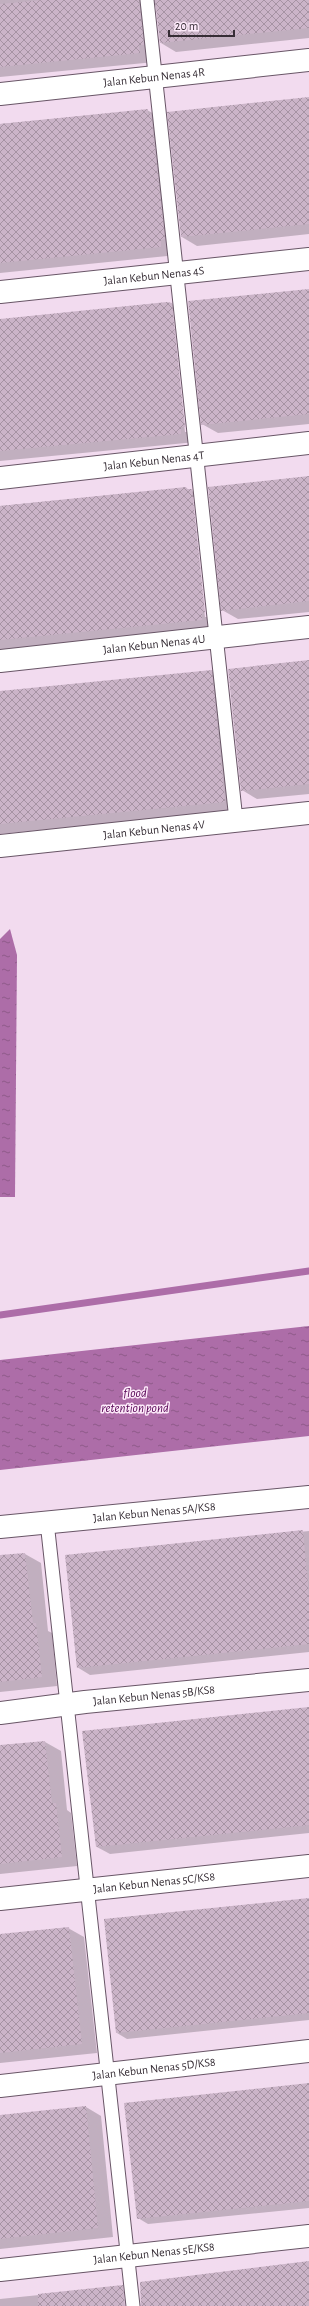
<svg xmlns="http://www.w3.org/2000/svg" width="309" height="2306" viewBox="0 0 309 2306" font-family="'Alegreya Sans',sans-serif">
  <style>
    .water { fill: url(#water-ripples) }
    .shadow { fill: #0003; fill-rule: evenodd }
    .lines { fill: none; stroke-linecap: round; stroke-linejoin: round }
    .stream { stroke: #ad6da8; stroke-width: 7 }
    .building { fill: url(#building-cross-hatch) }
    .lane-casing { stroke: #685566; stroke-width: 15 }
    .street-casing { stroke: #685566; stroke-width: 24 }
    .lane { stroke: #fff; stroke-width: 13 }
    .street { stroke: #fff; stroke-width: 22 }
    .labels { text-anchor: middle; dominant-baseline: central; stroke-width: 3; stroke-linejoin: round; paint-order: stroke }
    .street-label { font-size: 12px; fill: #362d35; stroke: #fdeafa }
    .water-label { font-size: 13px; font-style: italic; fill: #560354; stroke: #fdeafa }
  </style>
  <defs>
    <pattern id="water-ripples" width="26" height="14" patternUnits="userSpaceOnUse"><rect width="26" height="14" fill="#ad6da8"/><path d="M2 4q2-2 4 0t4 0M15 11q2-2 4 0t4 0" fill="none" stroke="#8e5a8a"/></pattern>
    <pattern id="building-cross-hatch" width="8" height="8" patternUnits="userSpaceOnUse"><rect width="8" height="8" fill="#cbb4c8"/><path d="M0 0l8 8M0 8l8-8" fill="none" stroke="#a693a3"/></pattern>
  </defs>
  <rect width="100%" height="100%" fill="#f2dbef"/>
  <g class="water">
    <polygon points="10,929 17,955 15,1197 0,1197 0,939"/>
    <polygon points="309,1326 309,1436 0,1470 0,1360"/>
  </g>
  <g class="shadow">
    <polygon points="0,0 309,0 309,38 176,52 161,43 156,5 154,10 155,62 0,77"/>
    <polygon points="309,98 309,234 197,246 182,237"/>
    <polygon points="147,110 163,119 177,255 0,273 0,124"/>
    <polygon points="309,290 309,424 218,433 202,424"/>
    <path d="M172,304L187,313L196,442L0,461V320ZM172,311H174L187,432H185Z"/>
    <polygon points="309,477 309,612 238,619 222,610"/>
    <path d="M186,488L207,499L218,629L0,650V506ZM192,497H194L207,617H205Z"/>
    <polygon points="309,661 309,794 257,799 242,790"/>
    <polygon points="211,671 227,680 240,810 0,834 0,692"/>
    <polygon points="309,1531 309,1652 90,1675 77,1667 66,1556"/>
    <polygon points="25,1554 41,1563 48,1631 52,1633 57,1686 0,1692 0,1556"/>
    <polygon points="309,1708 309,1833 110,1854 97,1847"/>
    <polygon points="45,1742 61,1751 67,1810 71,1813 77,1866 0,1874 0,1746"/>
    <polygon points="309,1899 309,2020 127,2039 117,2033"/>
    <polygon points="68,1928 84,1937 97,2053 0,2063 0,1935"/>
    <polygon points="309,2085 309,2208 148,2224 138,2218"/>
    <polygon points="86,2107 101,2116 113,2237 0,2249 0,2116"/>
    <polygon points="108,2288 119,2306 0,2306 0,2299"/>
  </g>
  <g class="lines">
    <polyline class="stream" points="0,1315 309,1271"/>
  </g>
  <g class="building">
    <polygon points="43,0 139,0 144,45 139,45 140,53 0,67 0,4"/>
    <polygon points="155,0 309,0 309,28 160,43"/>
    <polygon points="309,97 309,224 181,237 167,112"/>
    <polygon points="148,109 148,114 151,114 165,239 161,240 161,247 0,263 0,124"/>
    <polygon points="309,289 309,414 201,425 188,301"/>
    <polygon points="167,302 172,303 185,427 181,427 181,434 0,451 0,319"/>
    <polygon points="309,476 309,601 221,611 208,487"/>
    <polygon points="186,487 187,489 192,489 205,612 202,613 202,620 0,640 0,506"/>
    <polygon points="309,660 309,784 241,791 228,669"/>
    <polygon points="212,670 225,802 0,824 0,691"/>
    <polygon points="303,1530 309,1596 309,1644 77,1668 65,1555"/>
    <polygon points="25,1553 33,1623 36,1623 42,1677 0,1682 0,1555"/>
    <polygon points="309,1707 309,1825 96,1847 82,1731"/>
    <polygon points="45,1741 52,1803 56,1803 62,1857 0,1864 0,1745"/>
    <polygon points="309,1898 309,2013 116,2033 104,1919"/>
    <polygon points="69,1927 82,2044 0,2053 0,1934"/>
    <polygon points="309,2083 309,2201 137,2219 124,2103"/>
    <polygon points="86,2106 98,2228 0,2239 0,2115"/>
    <polygon points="309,2261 309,2306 141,2306 140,2282"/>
    <polygon points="123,2285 125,2306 38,2306 38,2294"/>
  </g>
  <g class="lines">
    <defs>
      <g id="lane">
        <polyline points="147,0 236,820"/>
        <polyline points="47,1522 133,2306"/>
      </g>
      <g id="street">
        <path id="s1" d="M0,94L309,60"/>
        <path id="s2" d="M0,292L309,259"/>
        <path id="s3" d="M0,478L309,443"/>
        <path id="s4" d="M0,661L309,627"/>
        <path id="s5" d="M0,846L309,813"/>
        <path id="s6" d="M0,1527L309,1497"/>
        <path id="s7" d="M0,1713L85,1702L309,1680"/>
        <path id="s8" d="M0,1899L309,1866"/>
        <path id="s9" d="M0,2086L309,2051"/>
        <path id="s10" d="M0,2270L309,2236"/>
      </g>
    </defs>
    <use href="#lane" class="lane-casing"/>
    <use href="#street" class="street-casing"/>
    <use href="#lane" class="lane"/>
    <use href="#street" class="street"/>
  </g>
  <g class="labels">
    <g class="street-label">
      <text stroke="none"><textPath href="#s1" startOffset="155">Jalan Kebun Nenas 4R</textPath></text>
      <text stroke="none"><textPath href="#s2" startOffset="155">Jalan Kebun Nenas 4S</textPath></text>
      <text stroke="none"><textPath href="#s3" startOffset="155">Jalan Kebun Nenas 4T</textPath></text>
      <text stroke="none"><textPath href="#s4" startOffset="155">Jalan Kebun Nenas 4U</textPath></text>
      <text stroke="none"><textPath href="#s5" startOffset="155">Jalan Kebun Nenas 4V</textPath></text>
      <text stroke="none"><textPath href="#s6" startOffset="155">Jalan Kebun Nenas 5A/KS8</textPath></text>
      <text stroke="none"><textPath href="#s7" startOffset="155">Jalan Kebun Nenas 5B/KS8</textPath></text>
      <text stroke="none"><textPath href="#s8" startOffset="155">Jalan Kebun Nenas 5C/KS8</textPath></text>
      <text stroke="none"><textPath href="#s9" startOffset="155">Jalan Kebun Nenas 5D/KS8</textPath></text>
      <text stroke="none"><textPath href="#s10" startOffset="155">Jalan Kebun Nenas 5E/KS8</textPath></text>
    </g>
    <g class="water-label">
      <text x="135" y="1393">flood<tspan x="135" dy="15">retention pond</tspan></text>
    </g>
  </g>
  <path d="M169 30v6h65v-6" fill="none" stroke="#362d35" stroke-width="2"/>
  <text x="175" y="30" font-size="12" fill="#362d35" stroke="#fdeafa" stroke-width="3" paint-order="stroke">20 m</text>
</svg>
